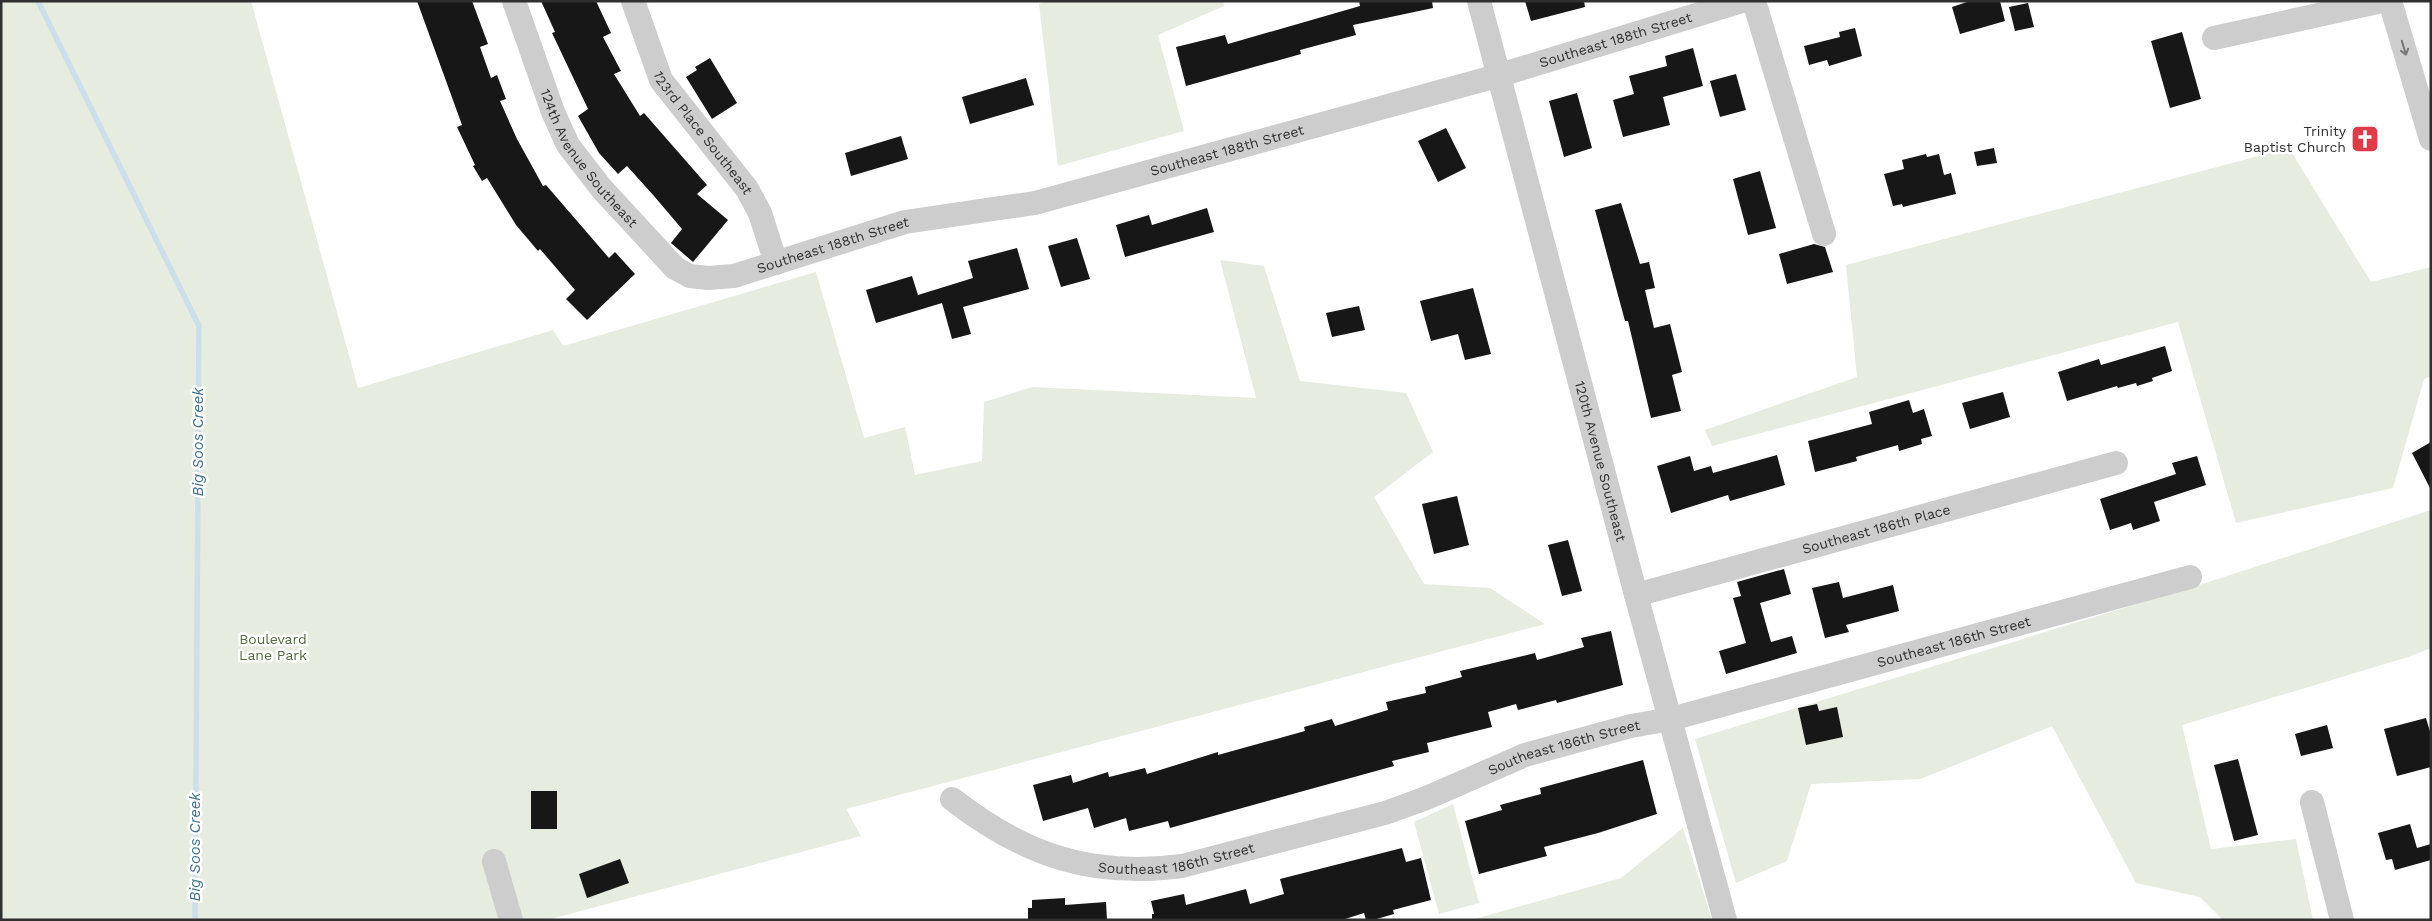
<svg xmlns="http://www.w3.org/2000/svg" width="2432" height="921" viewBox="0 0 2432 921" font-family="'Work Sans',sans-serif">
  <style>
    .green { fill: #e6ecdf }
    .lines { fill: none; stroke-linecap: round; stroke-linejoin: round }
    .stream { stroke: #cddfeb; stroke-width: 5.5 }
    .building { fill: #171717 }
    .minor { stroke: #cdcdcd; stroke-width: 24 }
    .oneway { stroke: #777 }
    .labels { text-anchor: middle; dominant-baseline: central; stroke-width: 5; stroke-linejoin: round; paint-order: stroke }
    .street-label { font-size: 14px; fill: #303030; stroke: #fff }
    .poi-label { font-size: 14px; fill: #303030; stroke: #fff; text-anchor: end }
    .park-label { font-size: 14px; fill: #536a3f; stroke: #fff }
    .water-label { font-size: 15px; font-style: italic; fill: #41718f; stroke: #fff }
  </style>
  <rect width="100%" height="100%" fill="#fff"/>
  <g class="green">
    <polygon points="1,1 251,1 358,388 553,330 563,346 816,272 864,438 905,427 915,475 982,461 984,402 1032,387 1256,398 1220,260 1264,266 1300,381 1406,393 1433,452 1374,497 1424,584 1490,588 1545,624 846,809 861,836 547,920 1,920"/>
    <polygon points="1048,1 1223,1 1224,6 1158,35 1184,131 1058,166 1039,4"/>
    <polygon points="2289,148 2371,282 2431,267 2431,376 2424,379 2393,488 2236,523 2178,322 1712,446 1705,430 1857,377 1846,265"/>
    <polygon points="2431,510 2431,648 2408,657 2182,725 2211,849 2296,839 2313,920 2223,920 2200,897 2136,883 2052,726 1920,779 1811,784 1787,861 1736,883 1695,739 2196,586"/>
    <polygon points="1453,804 1479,903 1439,914 1414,822"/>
    <polygon points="1683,828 1712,920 1471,920 1621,878"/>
  </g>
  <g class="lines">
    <polyline class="stream" points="38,1 199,326 195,920"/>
  </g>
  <g class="building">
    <polygon points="417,1 472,1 488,44 480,47 491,78 497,75 506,99 500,101 517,139 543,186 546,185 609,258 615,252 635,274 587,320 566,299 575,290 540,249 538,251 516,225 487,178 482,181 473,166 475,165 457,127 462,125"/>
    <polygon points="541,1 596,1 611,33 603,37 621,71 614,74 640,116 644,113 707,185 697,194 728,220 693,262 671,243 682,229 654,196 627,166 618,174 599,153 578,116 588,109 552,33 555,32"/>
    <polygon points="1359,1 1432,1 1433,8 1353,25 1356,35 1300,50 1301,54 1186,86 1176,47 1225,35 1228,44 1360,6"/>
    <polygon points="1525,1 1584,1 1585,7 1531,21"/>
    <polygon points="1970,1 2000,1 2005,21 1960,34 1952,7"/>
    <polygon points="2028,3 2034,27 2015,31 2009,7"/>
    <polygon points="1855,28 1862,56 1829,66 1827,60 1809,65 1804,46 1840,37 1839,32"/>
    <polygon points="2182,32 2201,99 2170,108 2151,41"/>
    <polygon points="1693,48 1703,86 1663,97 1670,125 1623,137 1613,100 1634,94 1629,76 1667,66 1665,56"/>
    <polygon points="710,58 737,103 712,119 686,77 697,70 695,67"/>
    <polygon points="1736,74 1746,110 1720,117 1710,81"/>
    <polygon points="1026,78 1034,105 970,124 962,97"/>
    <polygon points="1577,93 1592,148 1564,157 1549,101"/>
    <polygon points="1446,128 1466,168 1438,182 1418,141"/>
    <polygon points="901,136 908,159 851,176 845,153"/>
    <polygon points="1994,148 1997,163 1977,166 1974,152"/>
    <polygon points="1926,154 1927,157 1939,154 1944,175 1951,173 1956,194 1903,207 1902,204 1893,206 1884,174 1904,169 1902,160"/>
    <polygon points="1760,171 1776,228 1748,235 1733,179"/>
    <polygon points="1621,203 1640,264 1649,262 1655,288 1645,290 1654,328 1670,324 1682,372 1672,375 1681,411 1651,418 1628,321 1625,321 1595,210"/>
    <polygon points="1207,208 1214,232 1125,257 1116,225 1149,215 1152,225"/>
    <polygon points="1077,238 1090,279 1061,287 1048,246"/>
    <polygon points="1814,244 1825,247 1833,272 1787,284 1779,254"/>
    <polygon points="1017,248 1029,289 963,307 971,334 952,339 942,303 876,323 866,290 912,276 918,295 973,278 968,261"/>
    <polygon points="1473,288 1491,354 1465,360 1458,334 1431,341 1420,301"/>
    <polygon points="1359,306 1365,330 1332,337 1326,313"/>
    <polygon points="2165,346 2172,371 2152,378 2153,381 2137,386 2136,383 2118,388 2117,386 2067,401 2058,372 2099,359 2101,365"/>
    <polygon points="2003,392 2010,417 1970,429 1962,403"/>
    <polygon points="1909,400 1913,413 1924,409 1932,436 1921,439 1922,444 1899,451 1898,445 1856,457 1857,461 1815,472 1808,441 1872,424 1869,412"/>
    <polygon points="2431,442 2431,490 2412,453"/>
    <polygon points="1777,455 1785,485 1730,501 1728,495 1671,513 1657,466 1690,456 1694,471 1711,466 1713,473"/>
    <polygon points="2197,456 2206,485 2154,502 2160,521 2133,530 2131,523 2110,530 2100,499 2176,474 2172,463"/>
    <polygon points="1457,496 1469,545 1434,554 1422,504"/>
    <polygon points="1568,540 1582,591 1562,596 1548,545"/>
    <polygon points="1784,569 1791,594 1760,603 1771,642 1792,636 1797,653 1726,674 1719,651 1746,643 1733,598 1741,596 1737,582"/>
    <polygon points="1839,582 1843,598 1893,585 1899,611 1846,625 1849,632 1825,638 1812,588"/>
    <polygon points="1611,631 1623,685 1557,703 1556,700 1518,710 1516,704 1488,712 1492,727 1427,743 1429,752 1392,761 1394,766 1170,828 1168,821 1129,831 1126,818 1094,828 1088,808 1043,821 1033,785 1071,775 1073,783 1108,772 1109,777 1145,768 1147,774 1218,752 1218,755 1305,731 1304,727 1332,719 1335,726 1388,710 1386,702 1426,693 1425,687 1462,677 1460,671 1535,653 1537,660 1584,647 1581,638"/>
    <polygon points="1817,704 1819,711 1837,707 1843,737 1806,745 1798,708"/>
    <polygon points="2426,718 2431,735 2431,767 2397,776 2384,729"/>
    <polygon points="2327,725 2333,748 2301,756 2295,734"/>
    <polygon points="2238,759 2258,835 2234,841 2214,765"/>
    <polygon points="1643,760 1657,814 1598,833 1544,847 1547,856 1479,874 1465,821 1502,810 1500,805 1541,794 1540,788"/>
    <rect x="531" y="791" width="26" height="38"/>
    <polygon points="2410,824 2417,848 2431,844 2431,860 2395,870 2392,859 2386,860 2378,833"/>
    <polygon points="1402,848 1406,862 1421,858 1431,900 1393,910 1394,914 1373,920 1366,920 1364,913 1342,920 1152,920 1152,914 1154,914 1151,901 1184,894 1186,905 1246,889 1250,904 1284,894 1280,879"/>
    <polygon points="620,859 629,883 587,898 579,874"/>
    <polygon points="1065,898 1065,905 1106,902 1107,920 1028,920 1028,908 1032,908 1032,900"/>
  </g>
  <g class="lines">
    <g class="minor">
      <path id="s1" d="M514,1L553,112L568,145L602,189L675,268L690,276L708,278L734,276L905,222L1035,203L1497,76L1742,1"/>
      <path id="s2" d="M633,1L661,80L747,189L760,213L776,263"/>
      <path id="s3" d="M1479,1L1636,595L1725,920"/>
      <polyline points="1754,1 1824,234"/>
      <polyline points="2390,1 2431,139"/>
      <polyline points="2214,38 2382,1"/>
      <path id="s4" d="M1636,595L2116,463"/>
      <path id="s5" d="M952,799C1024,855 1091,878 1182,866L1385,813L1424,799L1525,755L1631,726L1671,719L2190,577"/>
      <polyline points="2312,802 2342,920"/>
      <polyline points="494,861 511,920"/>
    </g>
  </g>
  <defs><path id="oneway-shaft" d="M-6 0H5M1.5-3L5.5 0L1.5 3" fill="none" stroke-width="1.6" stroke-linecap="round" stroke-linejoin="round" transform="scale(1.25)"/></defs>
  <use class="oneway" href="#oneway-shaft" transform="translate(2404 48) rotate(73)"/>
  <defs>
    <symbol id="church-square" viewBox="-11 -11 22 22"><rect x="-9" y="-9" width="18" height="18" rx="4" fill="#dd3c48" stroke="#fff"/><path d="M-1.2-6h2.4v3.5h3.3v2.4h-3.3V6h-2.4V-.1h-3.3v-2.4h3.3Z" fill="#fff"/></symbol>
  </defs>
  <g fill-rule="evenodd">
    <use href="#church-square" x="2349" y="123" width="32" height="32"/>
  </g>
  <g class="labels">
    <g class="street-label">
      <text stroke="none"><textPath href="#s1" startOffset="1292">Southeast 188th Street</textPath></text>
      <text stroke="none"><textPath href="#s2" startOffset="151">123rd Place Southeast</textPath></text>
      <text stroke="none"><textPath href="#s1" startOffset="888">Southeast 188th Street</textPath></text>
      <text stroke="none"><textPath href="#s1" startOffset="176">124th Avenue Southeast</textPath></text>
      <text stroke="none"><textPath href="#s1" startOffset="482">Southeast 188th Street</textPath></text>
      <text stroke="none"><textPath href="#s3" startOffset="476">120th Avenue Southeast</textPath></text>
      <text stroke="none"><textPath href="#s4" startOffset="249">Southeast 186th Place</textPath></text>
      <text stroke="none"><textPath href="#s5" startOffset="1052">Southeast 186th Street</textPath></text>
      <text stroke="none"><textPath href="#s5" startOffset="648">Southeast 186th Street</textPath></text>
      <text stroke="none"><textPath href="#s5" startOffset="242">Southeast 186th Street</textPath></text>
    </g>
    <g class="poi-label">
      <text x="2346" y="131">Trinity<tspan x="2346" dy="16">Baptist Church</tspan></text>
    </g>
    <g class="park-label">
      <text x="273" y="639">Boulevard<tspan x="273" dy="16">Lane Park</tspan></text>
    </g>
    <g class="water-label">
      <text transform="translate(198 442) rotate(-90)">Big Soos Creek</text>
      <text transform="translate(195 847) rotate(-90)">Big Soos Creek</text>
    </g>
  </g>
  <rect width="2432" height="921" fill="none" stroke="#303030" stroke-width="5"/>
</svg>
